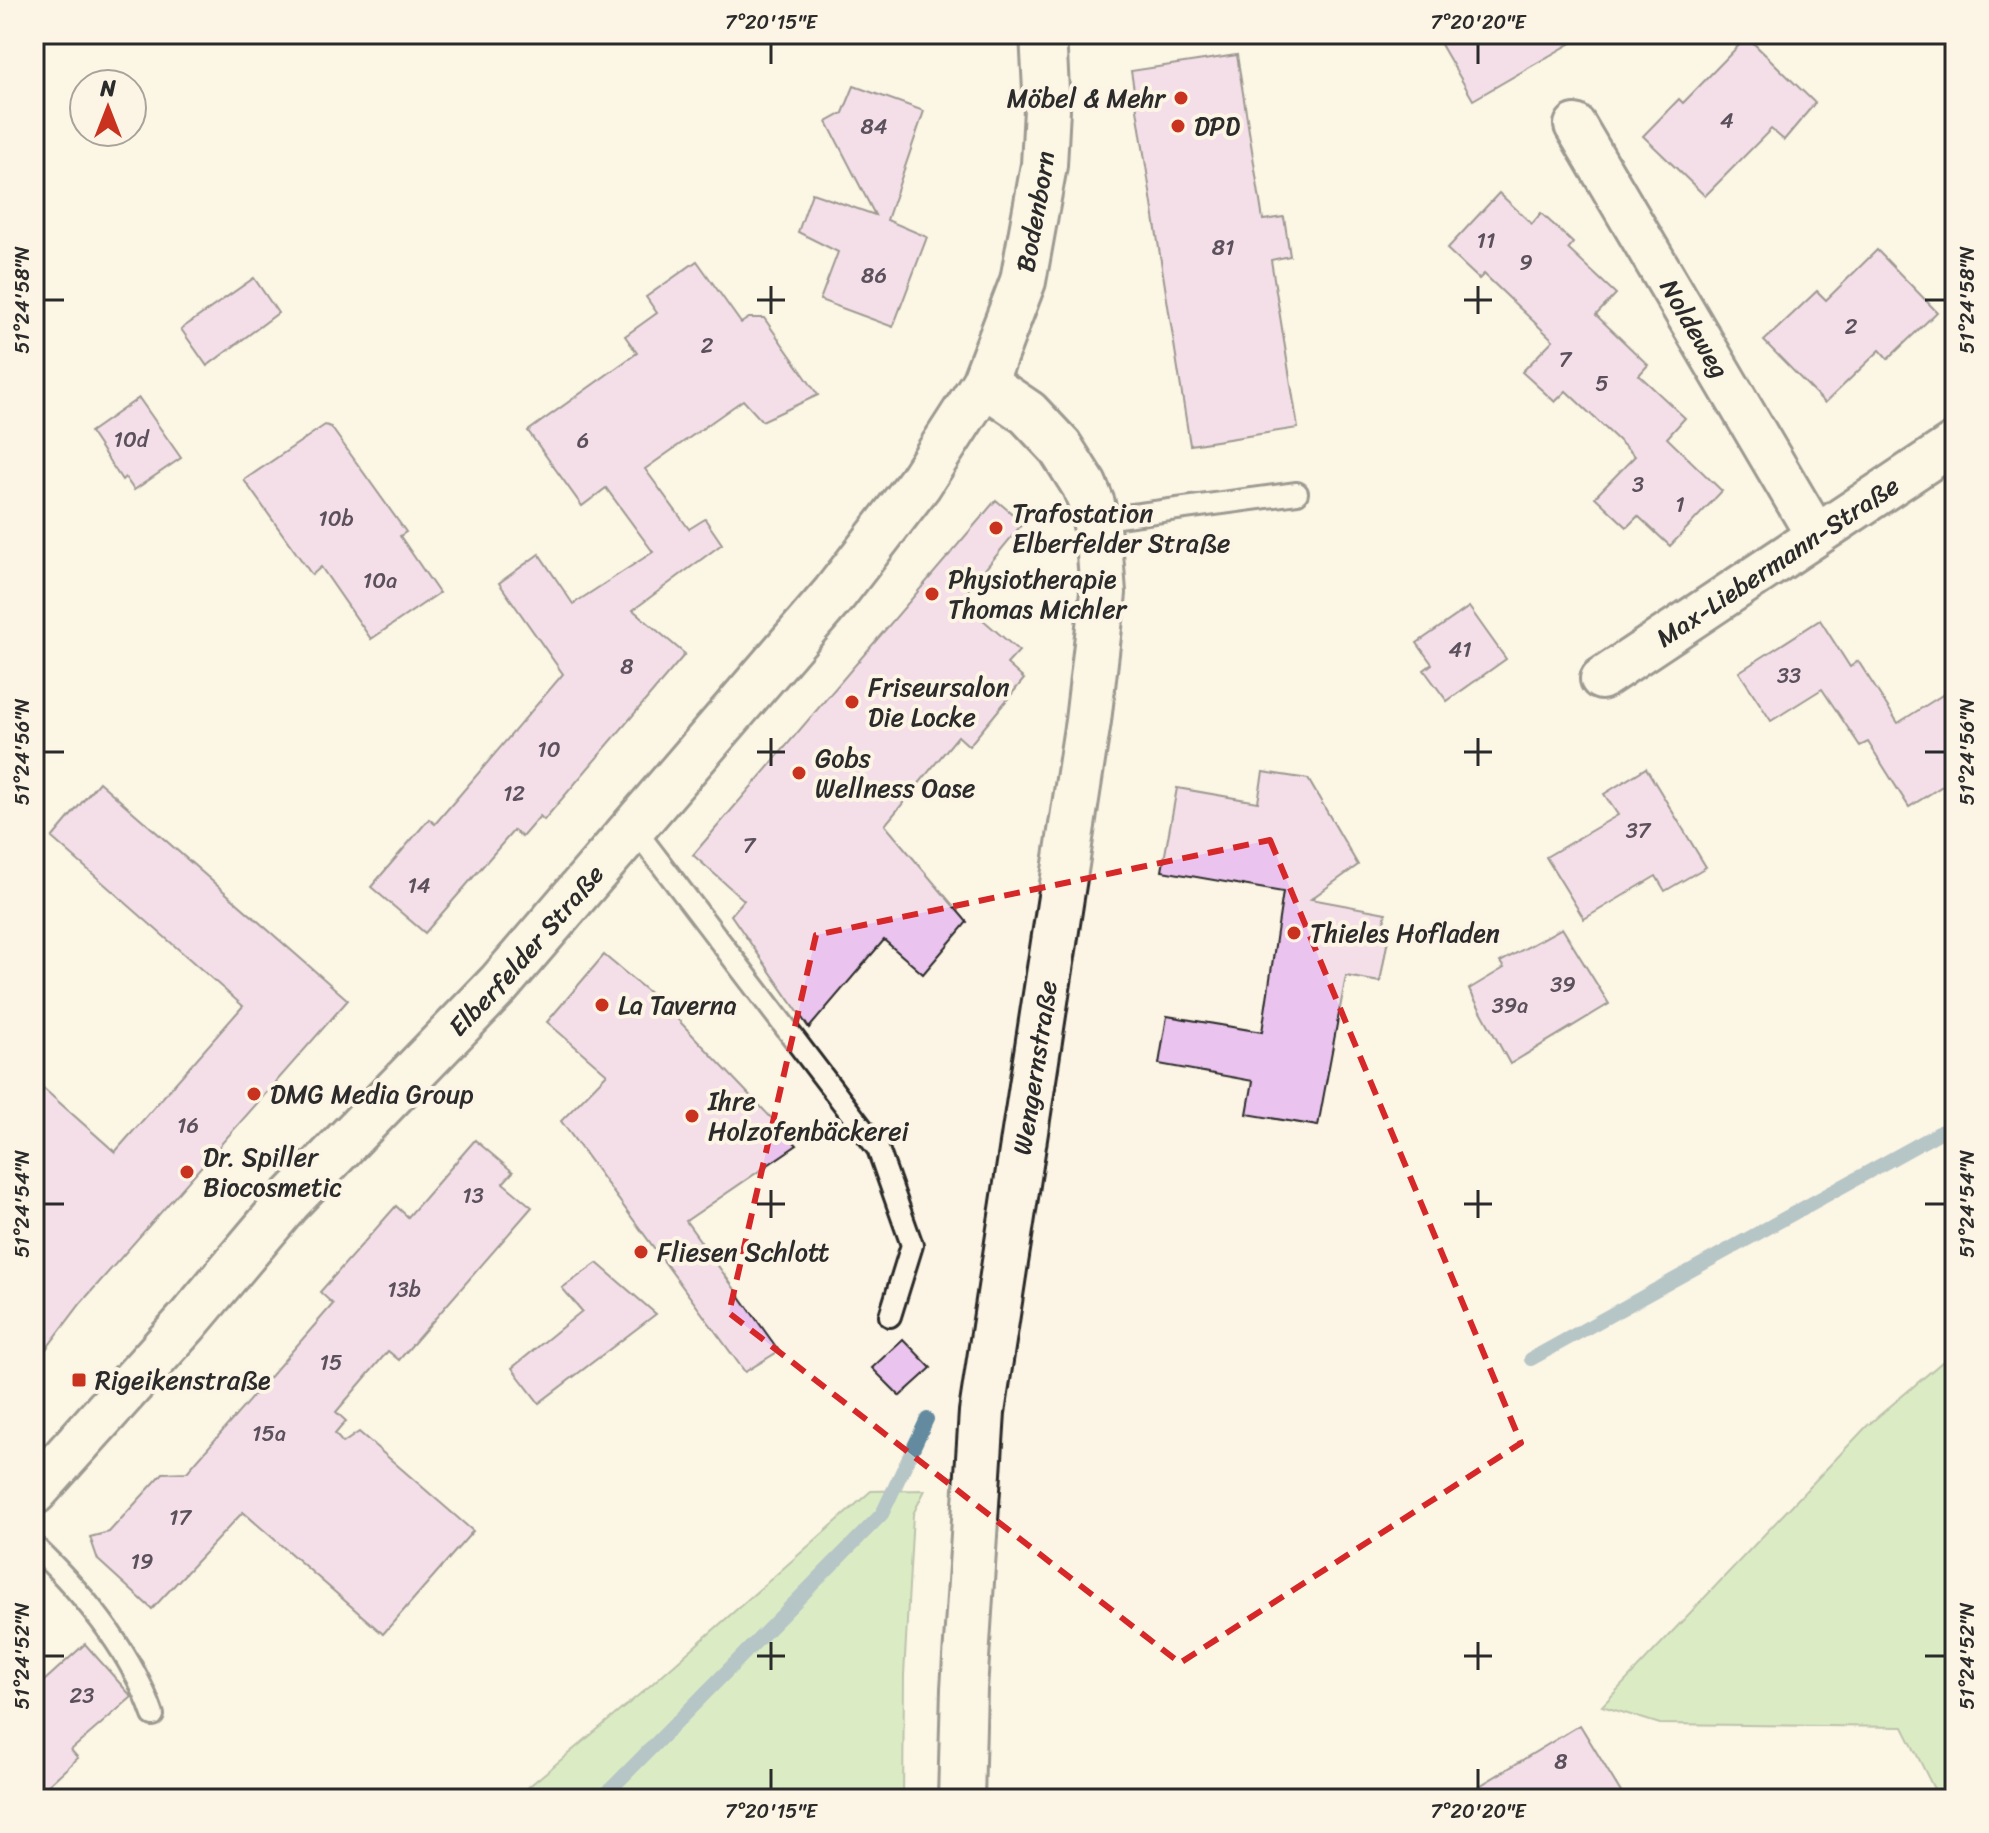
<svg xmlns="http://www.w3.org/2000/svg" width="1989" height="1833" viewBox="0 0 1989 1833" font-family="Sriracha,sans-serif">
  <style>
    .green { fill: #b4e09e; stroke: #708664; stroke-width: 2 }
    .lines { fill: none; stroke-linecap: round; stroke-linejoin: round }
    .stream { stroke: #648a9e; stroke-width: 14 }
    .building { fill: #eac4ee; stroke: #2b2b2b; stroke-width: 2 }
    .lane-casing { stroke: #2b2b2b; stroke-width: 26 }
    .street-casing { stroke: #2b2b2b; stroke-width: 46 }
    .secondary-casing { stroke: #2b2b2b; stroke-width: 50 }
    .lane { stroke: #fcf5e5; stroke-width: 20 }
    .street { stroke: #fcf5e5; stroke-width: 40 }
    .secondary { stroke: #fcf5e5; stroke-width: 44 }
    .marked { fill: none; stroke: #d62828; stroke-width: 6; stroke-dasharray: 16 10; stroke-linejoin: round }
    .ticks { fill: none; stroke: #2b2b2b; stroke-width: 3 }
    .poi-dot { fill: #c8321e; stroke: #fcf5e5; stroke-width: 3 }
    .labels { text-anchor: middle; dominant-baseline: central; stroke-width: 8; stroke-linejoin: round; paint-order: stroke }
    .number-label { font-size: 22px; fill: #5b515c }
    .poi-label { font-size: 26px; fill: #2b2b2b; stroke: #fcf5e5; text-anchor: start }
    .street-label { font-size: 26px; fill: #2b2b2b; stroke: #fcf5e5 }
    .neatline { fill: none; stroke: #2b2b2b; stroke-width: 3 }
    .ticks-label { font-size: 20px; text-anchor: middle; fill: #2b2b2b }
  </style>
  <rect width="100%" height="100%" fill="#fcf5e5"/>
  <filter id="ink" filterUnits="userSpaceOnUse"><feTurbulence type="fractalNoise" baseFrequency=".0125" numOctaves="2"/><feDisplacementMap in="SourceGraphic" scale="16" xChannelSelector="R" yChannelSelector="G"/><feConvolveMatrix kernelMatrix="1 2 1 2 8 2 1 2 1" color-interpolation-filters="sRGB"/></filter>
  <g filter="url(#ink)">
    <g class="green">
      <polygon points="1955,1351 1955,1799 1939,1799 1903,1727 1660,1724 1602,1706 1867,1426"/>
      <polygon points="925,1490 913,1514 904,1675 903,1799 514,1799 652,1684 871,1491"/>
    </g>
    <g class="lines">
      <g class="stream">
        <polyline points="1531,1359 1955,1124"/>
        <polyline points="601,1799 882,1514 927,1419"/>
      </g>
    </g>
    <g class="building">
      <polygon points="1435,34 1587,34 1473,100"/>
      <polygon points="1747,37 1815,103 1784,140 1771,129 1705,196 1643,136 1679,99 1683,103"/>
      <polygon points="1237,55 1263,220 1284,217 1290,256 1271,260 1298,428 1190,445 1131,71"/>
      <polygon points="854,86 924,111 887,220 927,237 893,327 820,300 838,252 798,232 812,193 875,215 827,122 843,113"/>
      <polygon points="1499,193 1532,224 1541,213 1573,243 1568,249 1616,294 1596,315 1648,365 1639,375 1685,418 1667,438 1722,491 1670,546 1638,516 1627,527 1595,497 1635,456 1566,391 1555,402 1522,372 1553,340 1484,274 1479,279 1447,249"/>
      <polygon points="1877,250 1937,312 1888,359 1880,350 1825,403 1764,341 1817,291 1826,300"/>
      <polygon points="697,261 741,323 749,318 764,318 818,395 762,421 743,400 645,469 689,529 705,519 722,544 633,610 685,654 544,820 540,816 522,837 514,830 425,933 371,887 429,819 435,824 563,674 499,583 539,554 573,604 653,552 606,488 582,506 528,431 637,353 625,336 657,313 646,297"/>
      <polygon points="254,278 278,313 207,366 181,329"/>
      <polygon points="139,398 181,458 134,490 125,477 122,480 90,432"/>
      <polygon points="325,425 331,427 406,532 400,536 439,593 371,639 321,567 312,575 244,480"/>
      <polygon points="996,500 1023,523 960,600 1019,651 1007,664 1024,679 969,746 958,736 885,825 967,922 923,974 884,940 809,1028 731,915 744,900 693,855"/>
      <polygon points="1469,607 1506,659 1447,701 1424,670 1432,664 1417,643"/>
      <polygon points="1820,620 1850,667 1858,661 1898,723 1955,687 1955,778 1909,807 1868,742 1860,746 1822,689 1771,721 1739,672"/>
      <polygon points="1646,768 1706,867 1665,891 1656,876 1584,919 1546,857 1618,815 1604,794"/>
      <polygon points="1263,772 1308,779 1358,865 1311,899 1386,913 1382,932 1388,939 1380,982 1346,976 1318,1126 1247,1114 1253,1081 1159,1064 1167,1016 1262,1032 1283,892 1162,871 1177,788 1258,802"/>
      <polygon points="99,782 348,1000 81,1303 34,1365 34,1080 115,1152 243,1006 52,838"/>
      <polygon points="1562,928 1609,1004 1510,1064 1469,989 1504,968 1500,962"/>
      <polygon points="604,955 665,1006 797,1145 686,1221 779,1351 745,1372 561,1121 607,1074 547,1022"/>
      <polygon points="475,1140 513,1172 503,1183 532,1207 399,1360 388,1351 336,1412 346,1421 335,1434 343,1443 359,1432 473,1531 383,1634 243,1512 152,1609 98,1560 90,1537 109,1532 163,1473 187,1472 333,1304 320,1292 396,1206 408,1217"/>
      <polygon points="597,1263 656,1314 539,1403 512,1368 582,1311 562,1288"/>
      <polygon points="903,1339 931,1368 900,1396 872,1368"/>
      <polygon points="85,1644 132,1697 71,1750 78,1758 34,1798 34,1690"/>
      <polygon points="1580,1725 1625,1799 1458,1799"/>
    </g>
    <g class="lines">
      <defs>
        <g id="lane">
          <polyline points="1095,520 1297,493"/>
          <polyline points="633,827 878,1149 912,1245 890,1316"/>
          <path d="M34,1546C82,1592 131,1651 153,1715"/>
        </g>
        <g id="street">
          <path id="s1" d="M1575,125L1815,533"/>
          <path id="s2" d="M1601,679L1955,443"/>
        </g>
        <g id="secondary">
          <path id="s3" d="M34,1492L186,1323L288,1202L499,984L835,593L919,484L984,383L1023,281L1044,165L1047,109L1043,34"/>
          <path id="s4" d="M961,1799L964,1689L982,1412L1088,721L1103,593L1099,541L1092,504L1084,485L1060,447L1028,413L984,383"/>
        </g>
      </defs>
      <use href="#lane" class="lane-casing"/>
      <use href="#street" class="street-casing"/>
      <use href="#secondary" class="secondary-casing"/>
      <use href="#lane" class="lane"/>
      <use href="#street" class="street"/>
      <use href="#secondary" class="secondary"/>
    </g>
  </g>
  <path d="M0 0H1989V1833H0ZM1270,840L1521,1443L1180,1663L729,1313L816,935Z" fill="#fcf5e5" fill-opacity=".55" fill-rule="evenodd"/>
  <path class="marked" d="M1270,840L1521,1443L1180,1663L729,1313L816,935Z"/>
  <path class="ticks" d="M771,44V64M1478,44V64M771,286V314M1478,286V314M44,300H64M757,300H785M1464,300H1492M1925,300H1945M771,738V766M1478,738V766M44,752H64M757,752H785M1464,752H1492M1925,752H1945M771,1190V1218M1478,1190V1218M44,1204H64M757,1204H785M1464,1204H1492M1925,1204H1945M771,1642V1670M1478,1642V1670M44,1656H64M757,1656H785M1464,1656H1492M1925,1656H1945M771,1769V1789M1478,1769V1789"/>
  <g class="poi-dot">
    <circle cx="1181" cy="98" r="8"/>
    <circle cx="1178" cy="126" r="8"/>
    <circle cx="996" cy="528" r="8"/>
    <circle cx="932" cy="594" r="8"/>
    <circle cx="852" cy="702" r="8"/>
    <circle cx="799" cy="773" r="8"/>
    <circle cx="1294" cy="933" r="8"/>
    <circle cx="602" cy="1005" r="8"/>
    <circle cx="254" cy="1094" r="8"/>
    <circle cx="692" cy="1116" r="8"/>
    <circle cx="187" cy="1172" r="8"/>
    <circle cx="641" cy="1252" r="8"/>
    <rect x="71" y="1372" width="16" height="16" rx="4"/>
  </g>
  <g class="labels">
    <g class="number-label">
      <text x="1727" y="120">4</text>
      <text x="874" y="126">84</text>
      <text x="1486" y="240">11</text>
      <text x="1223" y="247">81</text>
      <text x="1526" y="262">9</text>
      <text x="874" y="275">86</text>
      <text x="1851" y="326">2</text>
      <text x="707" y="345">2</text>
      <text x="1565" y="359">7</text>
      <text x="1602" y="383">5</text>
      <text x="131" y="439">10d</text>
      <text x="583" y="440">6</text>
      <text x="1638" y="484">3</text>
      <text x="1680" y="504">1</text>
      <text x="336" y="518">10b</text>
      <text x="380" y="580">10a</text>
      <text x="1460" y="649">41</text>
      <text x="627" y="666">8</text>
      <text x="1789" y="675">33</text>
      <text x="549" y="749">10</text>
      <text x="514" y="793">12</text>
      <text x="1638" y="830">37</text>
      <text x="749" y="845">7</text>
      <text x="419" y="885">14</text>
      <text x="1563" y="984">39</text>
      <text x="1510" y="1005">39a</text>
      <text x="188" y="1125">16</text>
      <text x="473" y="1195">13</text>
      <text x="404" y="1289">13b</text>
      <text x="331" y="1362">15</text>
      <text x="269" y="1433">15a</text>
      <text x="180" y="1517">17</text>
      <text x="142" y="1561">19</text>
      <text x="82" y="1695">23</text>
      <text x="1561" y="1761">8</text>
    </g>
    <g class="poi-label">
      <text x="1165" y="98" text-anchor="end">Möbel &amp; Mehr</text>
      <text x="1194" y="126">DPD</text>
      <text x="1012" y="513">Trafostation<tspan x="1012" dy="30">Elberfelder Straße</tspan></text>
      <text x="948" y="579">Physiotherapie<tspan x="948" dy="30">Thomas Michler</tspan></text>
      <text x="868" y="687">Friseursalon<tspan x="868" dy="30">Die Locke</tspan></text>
      <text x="815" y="758">Gobs<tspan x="815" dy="30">Wellness Oase</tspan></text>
      <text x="1310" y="933">Thieles Hofladen</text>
      <text x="618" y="1005">La Taverna</text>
      <text x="270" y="1094">DMG Media Group</text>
      <text x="708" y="1101">Ihre<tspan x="708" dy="30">Holzofenbäckerei</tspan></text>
      <text x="203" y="1157">Dr. Spiller<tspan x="203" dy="30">Biocosmetic</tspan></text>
      <text x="657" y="1252">Fliesen Schlott</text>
      <text x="95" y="1380">Rigeikenstraße</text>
    </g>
    <g class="street-label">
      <text stroke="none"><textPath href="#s3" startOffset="1642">Bodenborn</textPath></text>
      <text stroke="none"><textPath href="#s1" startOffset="236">Noldeweg</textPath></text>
      <text stroke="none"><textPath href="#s2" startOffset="212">Max-Liebermann-Straße</textPath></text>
      <text stroke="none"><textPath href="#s3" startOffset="732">Elberfelder Straße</textPath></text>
      <text stroke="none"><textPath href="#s4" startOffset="736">Wengernstraße</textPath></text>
    </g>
  </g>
  <rect width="1989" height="1833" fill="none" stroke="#fcf5e5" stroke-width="88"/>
  <g transform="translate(108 108)"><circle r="38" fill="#fcf5e5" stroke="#a8a49b" stroke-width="2"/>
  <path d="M0-6L14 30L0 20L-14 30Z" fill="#c8321e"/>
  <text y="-12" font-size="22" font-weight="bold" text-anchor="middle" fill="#2b2b2b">N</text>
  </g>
  <rect x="44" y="44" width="1901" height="1745" class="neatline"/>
  <g class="ticks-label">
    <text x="771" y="29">7°20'15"E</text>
    <text x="1478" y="29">7°20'20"E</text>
    <text transform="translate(22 300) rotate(-90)" y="7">51°24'58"N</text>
    <text transform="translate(1967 300) rotate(-90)" y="7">51°24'58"N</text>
    <text transform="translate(22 752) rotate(-90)" y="7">51°24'56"N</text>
    <text transform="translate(1967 752) rotate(-90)" y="7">51°24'56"N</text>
    <text transform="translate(22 1204) rotate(-90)" y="7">51°24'54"N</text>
    <text transform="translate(1967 1204) rotate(-90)" y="7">51°24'54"N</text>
    <text transform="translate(22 1656) rotate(-90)" y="7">51°24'52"N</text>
    <text transform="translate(1967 1656) rotate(-90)" y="7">51°24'52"N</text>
    <text x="771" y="1818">7°20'15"E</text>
    <text x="1478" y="1818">7°20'20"E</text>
  </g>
</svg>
